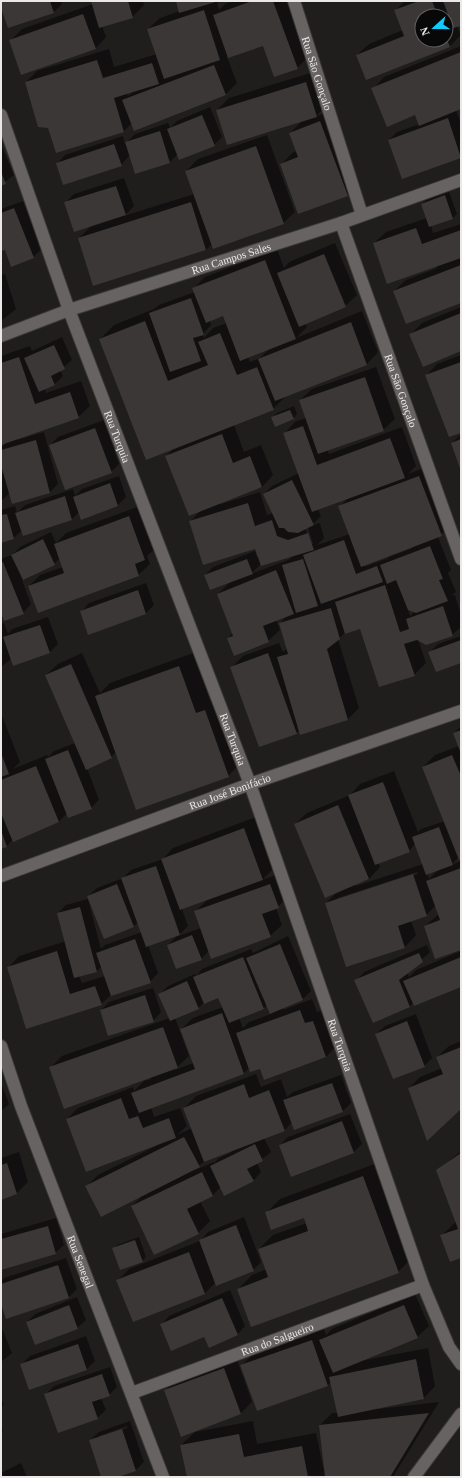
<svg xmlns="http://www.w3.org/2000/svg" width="462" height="1478" viewBox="0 0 462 1478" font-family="Georgia,serif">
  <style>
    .shadow { fill: #0007; fill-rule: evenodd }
    .building { fill: #3a3736 }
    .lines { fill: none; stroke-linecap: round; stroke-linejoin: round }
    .street-casing { stroke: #3c3a38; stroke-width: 14 }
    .street { stroke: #676362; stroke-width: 12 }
    .labels { text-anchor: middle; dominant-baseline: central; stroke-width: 3; stroke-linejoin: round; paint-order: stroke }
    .street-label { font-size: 11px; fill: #ebe9e8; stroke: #090808 }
  </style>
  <rect width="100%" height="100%" fill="#201d1d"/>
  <g class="shadow">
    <polygon points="1,1 61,1 62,4 54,12 1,5"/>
    <polygon points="92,1 143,1 144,5 132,17 102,26 106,37 95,49 10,41 22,29 93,4"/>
    <path d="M177,1H217L219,10L225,4L233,1H289L309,56L297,68L263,44L227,57L237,83L225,95L132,123L124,131L49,127L26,82L37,71L109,49L114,67L157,54L148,29L160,18L180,11ZM133,91L128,96L127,93Z"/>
    <path d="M405,1H461V24L457,26L461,35L450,46L357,55L369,44L403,30L395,11ZM422,16H446V40H422Z"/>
    <polygon points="461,46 461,108 456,110 461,124 461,157 403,178 389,140 397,132 420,124 416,114 373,89 384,77"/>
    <polygon points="317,71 328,105 316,116 331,111 359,184 347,195 281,165 292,153 297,151 290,133 303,120 217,110 229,98"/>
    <polygon points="210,107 222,137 214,145 178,154 170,162 130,155 121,165 57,164 65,155 123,136 125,144 135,134 168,123 170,128 177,121"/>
    <polygon points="267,135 295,212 283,223 212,244 206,250 94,285 79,238 92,225 66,202 74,194 124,178 134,206 124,216 194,194 186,171 198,159"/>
    <polygon points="1,145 14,175 1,185"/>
    <polygon points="449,192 457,214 453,218 431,225 433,233 461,224 461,302 394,291 406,280 437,268 436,266 374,243 386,232 427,218 422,204 426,200"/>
    <polygon points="23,201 42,249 33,257 5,249 1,250 1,209"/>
    <path d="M335,243L357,295L345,306L305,323L307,327L296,338L362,311L378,352L367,364L287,395L273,409L234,425L244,452L261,445L273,475L262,487L220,503L221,504L260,492L267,515L273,513L264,494L272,486L299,473L284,434L295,422L306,418L300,400L312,389L376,367L395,419L383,430L327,450L329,454L402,427L416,466L408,474L431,465L453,524L438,537L451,570L448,573L456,592L451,596L455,595L461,615V627L452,635L418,639L426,663L414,675L361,628L345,633L338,639L359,708L347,720L300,730L296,733L232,667L243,656L279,643L283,652L288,648L280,623L288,615L276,620L280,630L268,641L228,638L233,633L218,594L231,581L205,575L213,567L255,551L257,557L259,556L256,548L190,522L201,510L166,456L174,448L100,339L114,325L154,309L159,305L195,292L193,289L205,277L277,249L284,268L289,262ZM223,315L227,323L213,328L204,338L203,334L211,325L210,320ZM270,348L260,358L250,362L248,356ZM348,498L340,507L350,534L317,545L324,538L320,523L312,525L321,516L318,509ZM308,528L313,544H310L306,529ZM412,546L413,548L389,557L386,560V559L364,567V565ZM293,556L288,560L251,574L261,564ZM408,609L414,612L410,616Z"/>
    <polygon points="5,274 16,309 1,321 1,275"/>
    <polygon points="461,307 461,350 411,334 422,323"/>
    <polygon points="62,337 72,360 60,370 63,376 55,384 45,389 46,393 81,381 90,406 78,417 17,438 17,440 44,432 58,484 50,492 12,503 10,493 1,501 1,469 2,473 4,472 1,461 1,448 8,441 1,444 1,356 30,346 32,351"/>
    <polygon points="461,355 461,431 426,376 437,364"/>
    <polygon points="294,406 297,414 293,419 272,417 277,413"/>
    <polygon points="104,420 119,464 111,472 50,445 58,437"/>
    <polygon points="461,434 461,469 452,443"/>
    <polygon points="119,476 126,497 118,505 79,512 72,519 24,535 22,530 14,538 1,542 1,510 15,506 17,513 25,505 73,489 75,496 82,489"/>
    <polygon points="140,506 156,548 147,556 150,564 138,575 29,586 40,575 63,567 60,558 54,564 22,580 31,604 23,613 4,617 1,620 1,559 12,555 20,547 51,532 56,543 66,533"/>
    <polygon points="146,583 154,605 146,613 89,633 81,612 89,603"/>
    <polygon points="48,617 58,644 50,652 13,665 11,659 1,667 1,624 4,623 8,634 12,629"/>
    <polygon points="461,636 461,662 430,652 438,644"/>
    <polygon points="82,653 100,693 110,683 193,653 210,700 219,697 242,762 228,776 116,752 111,757 87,768 99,800 91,808 67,813 59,822 13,839 7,846 1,848 1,713 20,762 13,769 47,755 48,757 54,751 75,743 46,675 58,664"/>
    <path d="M461,726V858L459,857L451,865L461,861V949L425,926L439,914L436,905L426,915L411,921L416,935L405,947L346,966L326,903L337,892L295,824L307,813L350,795L360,784L394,771L418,832L421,829L445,821L423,767L435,755L459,746L454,733ZM415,844L423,864L356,886L355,884L369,879L380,867L378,863L409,851ZM439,869L429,879L427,873ZM417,872L418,874L338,900V898Z"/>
    <path d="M256,817L274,868L262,880L281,873L290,896L276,908L282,925L270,936L209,951L201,959L168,945L178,935L148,945L158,973L150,982L112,994L101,1004L27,1028L8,968L19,956L66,941L58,913L66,905L88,899L101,949L105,945L142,932L138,922L134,926L88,896L97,888L123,878L131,870L163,859L173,848ZM207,900L195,912L201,928L178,936L188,926L182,909ZM102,966L105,976L82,983L79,976L97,971Z"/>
    <path d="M288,936L311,991L303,999L283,1008V1010L312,999L317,1012L324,1010L337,1045L326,1057L261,1068H249L244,1073L151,1107L154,1117L180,1108L187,1126L177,1135L192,1128L184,1108L196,1096L256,1074L261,1087L281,1079L287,1097L293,1092L341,1075L351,1103L343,1111L292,1122L284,1131L264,1138L271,1152L257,1163L261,1172L253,1181L221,1187L213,1195L200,1201L210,1221L198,1233L155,1254L132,1206L144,1194L87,1186L98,1175L156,1146V1144L67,1119L78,1108L133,1087L134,1091L144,1081L151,1079L150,1077L51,1067L62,1056L170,1018L160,994L168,986L195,974L196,976L202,969L251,949L253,953ZM219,996L223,1007L193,1018L181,1029L194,1063L174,1070L189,1056L175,1018L198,1008L205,1002ZM267,1005L271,1014L249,1022L243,1028L239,1018L264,1008ZM231,1151L232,1152L219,1158L214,1163V1162L195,1170L194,1169L205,1161Z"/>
    <polygon points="427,945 430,952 407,973 409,977 416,970 461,951 461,986 413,1003 410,1006 374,1022 356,981 364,972"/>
    <polygon points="153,988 161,1012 153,1021 101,1010 109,1002"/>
    <polygon points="416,1014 432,1058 424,1066 376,1034 385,1026"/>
    <polygon points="461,1041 461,1107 409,1088 420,1077 442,1068 437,1057 449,1046"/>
    <polygon points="1,1083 9,1104 1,1111"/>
    <polygon points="350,1114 362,1144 354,1152 292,1176 280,1145 288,1137"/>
    <polygon points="461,1151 461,1257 442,1235 456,1222 438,1170"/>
    <polygon points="19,1152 28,1182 17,1193 1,1199 1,1158"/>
    <polygon points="377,1163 412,1258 398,1272 238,1289 252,1275 267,1269 259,1249 273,1235 307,1223 305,1217 266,1213 280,1199"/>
    <polygon points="244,1217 261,1262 253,1270 216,1282 205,1293 133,1321 117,1281 129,1269 200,1241 208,1232"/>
    <polygon points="56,1218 64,1245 55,1253 1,1269 1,1234"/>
    <polygon points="139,1237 146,1257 142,1261 113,1249 117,1245"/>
    <polygon points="66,1258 77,1289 68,1298 1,1301 1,1282 4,1278"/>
    <polygon points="230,1290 245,1326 237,1335 205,1336 161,1325 169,1316"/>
    <polygon points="415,1294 429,1326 417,1337 360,1361 428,1348 435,1386 424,1398 378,1407 378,1409 439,1402 393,1477 188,1477 181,1445 195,1432 253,1421 257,1444 316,1433 324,1471 325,1471 320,1425 332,1413 338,1413 331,1382 328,1385 257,1410 241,1366 253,1354 324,1329 326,1335 332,1329"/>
    <polygon points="77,1297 86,1320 77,1328 27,1322 35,1314"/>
    <polygon points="1,1326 12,1353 1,1362"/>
    <polygon points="86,1336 95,1361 87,1369 21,1365 30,1356"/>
    <polygon points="236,1357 252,1402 241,1413 165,1391 176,1379"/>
    <polygon points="110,1367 117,1387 109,1395 101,1398 106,1410 97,1418 45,1395 54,1386"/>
    <polygon points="1,1397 4,1405 1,1408"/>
    <path d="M130,1421L144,1462L136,1470L114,1477H102L90,1440L99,1432ZM127,1426V1428L99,1438V1436Z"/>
    <polygon points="1,1424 3,1431 1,1433"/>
    <polygon points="21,1463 27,1477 1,1477 1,1473"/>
  </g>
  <g class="building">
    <polygon points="1,1 50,1 54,13 8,28 1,8"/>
    <polygon points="91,1 128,1 133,18 99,28"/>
    <polygon points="176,1 219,1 179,13"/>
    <polygon points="252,1 273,1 298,69 274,77 263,46 228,58 213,15"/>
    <polygon points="419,1 432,1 438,16 422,16 422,40 446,40 446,37 450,47 366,80 356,55 404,36 394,10"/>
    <polygon points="443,1 461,1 461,26 453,28"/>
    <polygon points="204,10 220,60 164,79 147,29"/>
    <polygon points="83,14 96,49 21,75 9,40"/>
    <polygon points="461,52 461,109 419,126 415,115 387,127 371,88"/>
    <polygon points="97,60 103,78 152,63 159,84 114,98 124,132 56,153 48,128 38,127 25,82"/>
    <polygon points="214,65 226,95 134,131 122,100"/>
    <polygon points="306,82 317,117 227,145 216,110"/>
    <polygon points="202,115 215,146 179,160 167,129"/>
    <polygon points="448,118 461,158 402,179 388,140"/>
    <polygon points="320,121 348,196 298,214 280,164 298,157 289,133"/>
    <polygon points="160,131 170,163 135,174 125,142"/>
    <polygon points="114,144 122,166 63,185 56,163"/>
    <polygon points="256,146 284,224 213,249 185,171"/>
    <polygon points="1,172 6,184 1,186"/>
    <polygon points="116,186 126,215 74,232 64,202"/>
    <polygon points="445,195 453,219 429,227 421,204"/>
    <polygon points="191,202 206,250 93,286 78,238"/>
    <polygon points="14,208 34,258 11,267 5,250 1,251 1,213"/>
    <polygon points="416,228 422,244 461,230 461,258 387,284 373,243"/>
    <polygon points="324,254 346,307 299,327 277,273"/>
    <polygon points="265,260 296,339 240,361 223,316 206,323 192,288"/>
    <polygon points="461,265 461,303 406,324 393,291"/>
    <polygon points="191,298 204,335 193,338 201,361 170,372 149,313"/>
    <polygon points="461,313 461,351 423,367 409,334"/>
    <polygon points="145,321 168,381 208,365 198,342 220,333 237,375 257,367 274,410 146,460 99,339"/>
    <polygon points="351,322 367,365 275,401 258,359"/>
    <polygon points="54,345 65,369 51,376 55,385 39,392 24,358"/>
    <polygon points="19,357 35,404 70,392 79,418 1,445 1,363"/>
    <polygon points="461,362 461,433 449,437 425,375"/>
    <polygon points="365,377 384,431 318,454 299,400"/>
    <polygon points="290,410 294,419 275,427 271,417"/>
    <polygon points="303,426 317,465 390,438 405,478 312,512 283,433"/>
    <polygon points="95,428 112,473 65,490 49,445"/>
    <polygon points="222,434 233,463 250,456 262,487 189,516 165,456"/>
    <polygon points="461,439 461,471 451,443"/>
    <polygon points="36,440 50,493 12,504 1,465 1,450"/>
    <polygon points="419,476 442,536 361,567 338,506"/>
    <polygon points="292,480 314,525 298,533 288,532 284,528 279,528 263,494"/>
    <polygon points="110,483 118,506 81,520 73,497"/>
    <polygon points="65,496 72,520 23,536 15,513"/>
    <polygon points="248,503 255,526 272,520 277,536 288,540 308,533 314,550 261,566 255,549 203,565 189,521"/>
    <polygon points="7,514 14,539 1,543 1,515"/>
    <polygon points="129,516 145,560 135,564 139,576 38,613 28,586 64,573 54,544"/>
    <polygon points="43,539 55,565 23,580 11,555"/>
    <polygon points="344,540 356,574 377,566 383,582 321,604 303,555"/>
    <polygon points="430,546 443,579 439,580 448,601 416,613 408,610 396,580 387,584 380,565"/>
    <polygon points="247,559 253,574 210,590 204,575"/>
    <polygon points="303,559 318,606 296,613 282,565"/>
    <polygon points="3,562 24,614 4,621 1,614 1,563"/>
    <polygon points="276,570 294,614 263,626 269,642 234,656 227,638 233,636 217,594"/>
    <polygon points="385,585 400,632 409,629 406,619 443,606 453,636 426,645 417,640 404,644 415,676 379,687 360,629 345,634 335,602"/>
    <polygon points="138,590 146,614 88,635 80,611"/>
    <polygon points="331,608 340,639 327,649 348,720 300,735 277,657 288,654 279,623"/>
    <polygon points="40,625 50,653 13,666 3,637"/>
    <polygon points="461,640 461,663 436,672 428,652"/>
    <polygon points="268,653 297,734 259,747 230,667"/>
    <polygon points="71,664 112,758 86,770 45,675"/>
    <polygon points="179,666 196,713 205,710 229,777 136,810 95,696"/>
    <polygon points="461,730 461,754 453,733"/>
    <polygon points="68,750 92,809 68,818 45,759"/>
    <polygon points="1,753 9,774 1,777"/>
    <polygon points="452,755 461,776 461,859 459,860 422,767"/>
    <polygon points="36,766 59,822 13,842 1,813 1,780"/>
    <polygon points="383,782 410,852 375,865 348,795"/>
    <polygon points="338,805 369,879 325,898 294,824"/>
    <polygon points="439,827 453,865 426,875 412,837"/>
    <polygon points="244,828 263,880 180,910 161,859"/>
    <polygon points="1,830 7,847 1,849"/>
    <polygon points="156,866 180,935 146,947 121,878"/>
    <polygon points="461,868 461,950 435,959 424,926 440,920 426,881"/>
    <polygon points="413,874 427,916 398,926 405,948 346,967 325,903"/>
    <polygon points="117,884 134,927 104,939 87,896"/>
    <polygon points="270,884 279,908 262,914 271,937 211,959 194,911"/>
    <polygon points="80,907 97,972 74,978 57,913"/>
    <polygon points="192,935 202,960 176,969 167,945"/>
    <polygon points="135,939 151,983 111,996 96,953"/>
    <polygon points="280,944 303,1000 270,1014 246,958"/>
    <polygon points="57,951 70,994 95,986 102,1005 26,1029 7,967"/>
    <polygon points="419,953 423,962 399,980 410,1007 373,1023 354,980"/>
    <polygon points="243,957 264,1009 229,1023 218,998 204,1004 193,977"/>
    <polygon points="461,957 461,987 414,1006 403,981"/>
    <polygon points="187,981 199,1009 170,1021 158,994"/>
    <polygon points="145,995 154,1022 108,1036 100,1010"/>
    <polygon points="300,1010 305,1023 313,1021 326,1057 264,1080 260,1069 250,1072 236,1033"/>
    <polygon points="222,1013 244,1074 139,1113 131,1093 195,1069 180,1029"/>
    <polygon points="407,1021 425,1067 393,1079 375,1034"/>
    <polygon points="163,1027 178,1068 64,1109 49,1067"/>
    <polygon points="461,1047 461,1109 427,1141 408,1088 443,1074 436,1057"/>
    <polygon points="332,1083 343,1112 294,1130 283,1100"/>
    <polygon points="244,1084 249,1098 269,1090 285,1131 204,1162 183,1108"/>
    <polygon points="121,1098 129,1119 138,1116 143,1128 169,1118 176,1138 86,1172 66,1119"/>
    <polygon points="342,1121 354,1153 291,1177 279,1145"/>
    <polygon points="184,1137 200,1167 101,1217 85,1186"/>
    <polygon points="255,1144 263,1161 247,1169 254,1181 224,1196 210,1166"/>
    <polygon points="461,1153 461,1258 450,1262 440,1235 458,1229 436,1170"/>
    <polygon points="7,1163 17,1194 1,1200 1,1165"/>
    <polygon points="202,1172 213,1196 187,1209 199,1234 154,1255 131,1206"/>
    <polygon points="363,1176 399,1273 251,1327 237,1289 268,1277 258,1249 308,1231 304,1218 271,1230 265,1212"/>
    <polygon points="236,1225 254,1271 216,1286 199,1240"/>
    <polygon points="48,1226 56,1254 1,1270 1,1239"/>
    <polygon points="135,1240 143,1262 120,1270 112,1248"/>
    <polygon points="189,1252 205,1294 133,1322 116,1280"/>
    <polygon points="58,1265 69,1298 6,1319 1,1304 1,1284"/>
    <polygon points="222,1298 238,1335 209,1348 204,1337 171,1351 160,1324"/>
    <polygon points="69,1305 78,1329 35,1345 26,1322"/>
    <polygon points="404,1305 418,1338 333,1373 319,1340"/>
    <polygon points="312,1340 328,1386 257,1411 240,1365"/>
    <polygon points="78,1344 87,1370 29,1390 20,1364"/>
    <polygon points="416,1359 424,1399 338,1417 329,1377"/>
    <polygon points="224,1368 241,1414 181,1437 164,1390"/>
    <polygon points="102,1374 110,1396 92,1402 98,1419 58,1433 44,1394"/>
    <polygon points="429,1413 390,1477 325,1477 319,1425"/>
    <polygon points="122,1429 136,1471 118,1477 101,1477 89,1440"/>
    <polygon points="239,1434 244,1457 302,1446 308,1477 187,1477 180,1445"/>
  </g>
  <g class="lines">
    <defs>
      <g id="street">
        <path id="s1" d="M294,1L362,215"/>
        <path id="s2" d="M1,115L69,310L250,784L423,1285L449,1347L461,1364"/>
        <path id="s3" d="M341,223L461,559"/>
        <path id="s4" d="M1,336L69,310L341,223L461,180"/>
        <path id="s5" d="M1,876L250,784L461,711"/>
        <path id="s6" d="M1,1046L21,1106L163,1477"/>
        <path id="s7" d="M132,1393L423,1285"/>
        <polyline points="414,1477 461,1414"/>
      </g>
    </defs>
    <use href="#street" class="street-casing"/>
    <use href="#street" class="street"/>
  </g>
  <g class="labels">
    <g class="street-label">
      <text stroke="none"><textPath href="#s1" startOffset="76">Rua São Gonçalo</textPath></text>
      <text stroke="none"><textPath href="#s4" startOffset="243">Rua Campos Sales</textPath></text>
      <text stroke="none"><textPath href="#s3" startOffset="178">Rua São Gonçalo</textPath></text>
      <text stroke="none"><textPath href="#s2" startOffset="342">Rua Turquia</textPath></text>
      <text stroke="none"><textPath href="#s2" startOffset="666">Rua Turquia</textPath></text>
      <text stroke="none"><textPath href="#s5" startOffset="244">Rua José Bonifácio</textPath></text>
      <text stroke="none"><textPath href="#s2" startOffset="990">Rua Turquia</textPath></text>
      <text stroke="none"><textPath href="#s6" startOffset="230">Rua Senegal</textPath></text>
      <text stroke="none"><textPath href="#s7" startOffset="155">Rua do Salgueiro</textPath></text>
    </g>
  </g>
  <rect width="462" height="1478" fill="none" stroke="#ebe9e8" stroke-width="4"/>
  <g transform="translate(434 28) rotate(249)"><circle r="19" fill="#090808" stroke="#636262"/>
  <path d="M0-3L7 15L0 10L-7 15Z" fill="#12cafb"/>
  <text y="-6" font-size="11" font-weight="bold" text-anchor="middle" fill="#ebe9e8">N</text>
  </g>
</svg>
